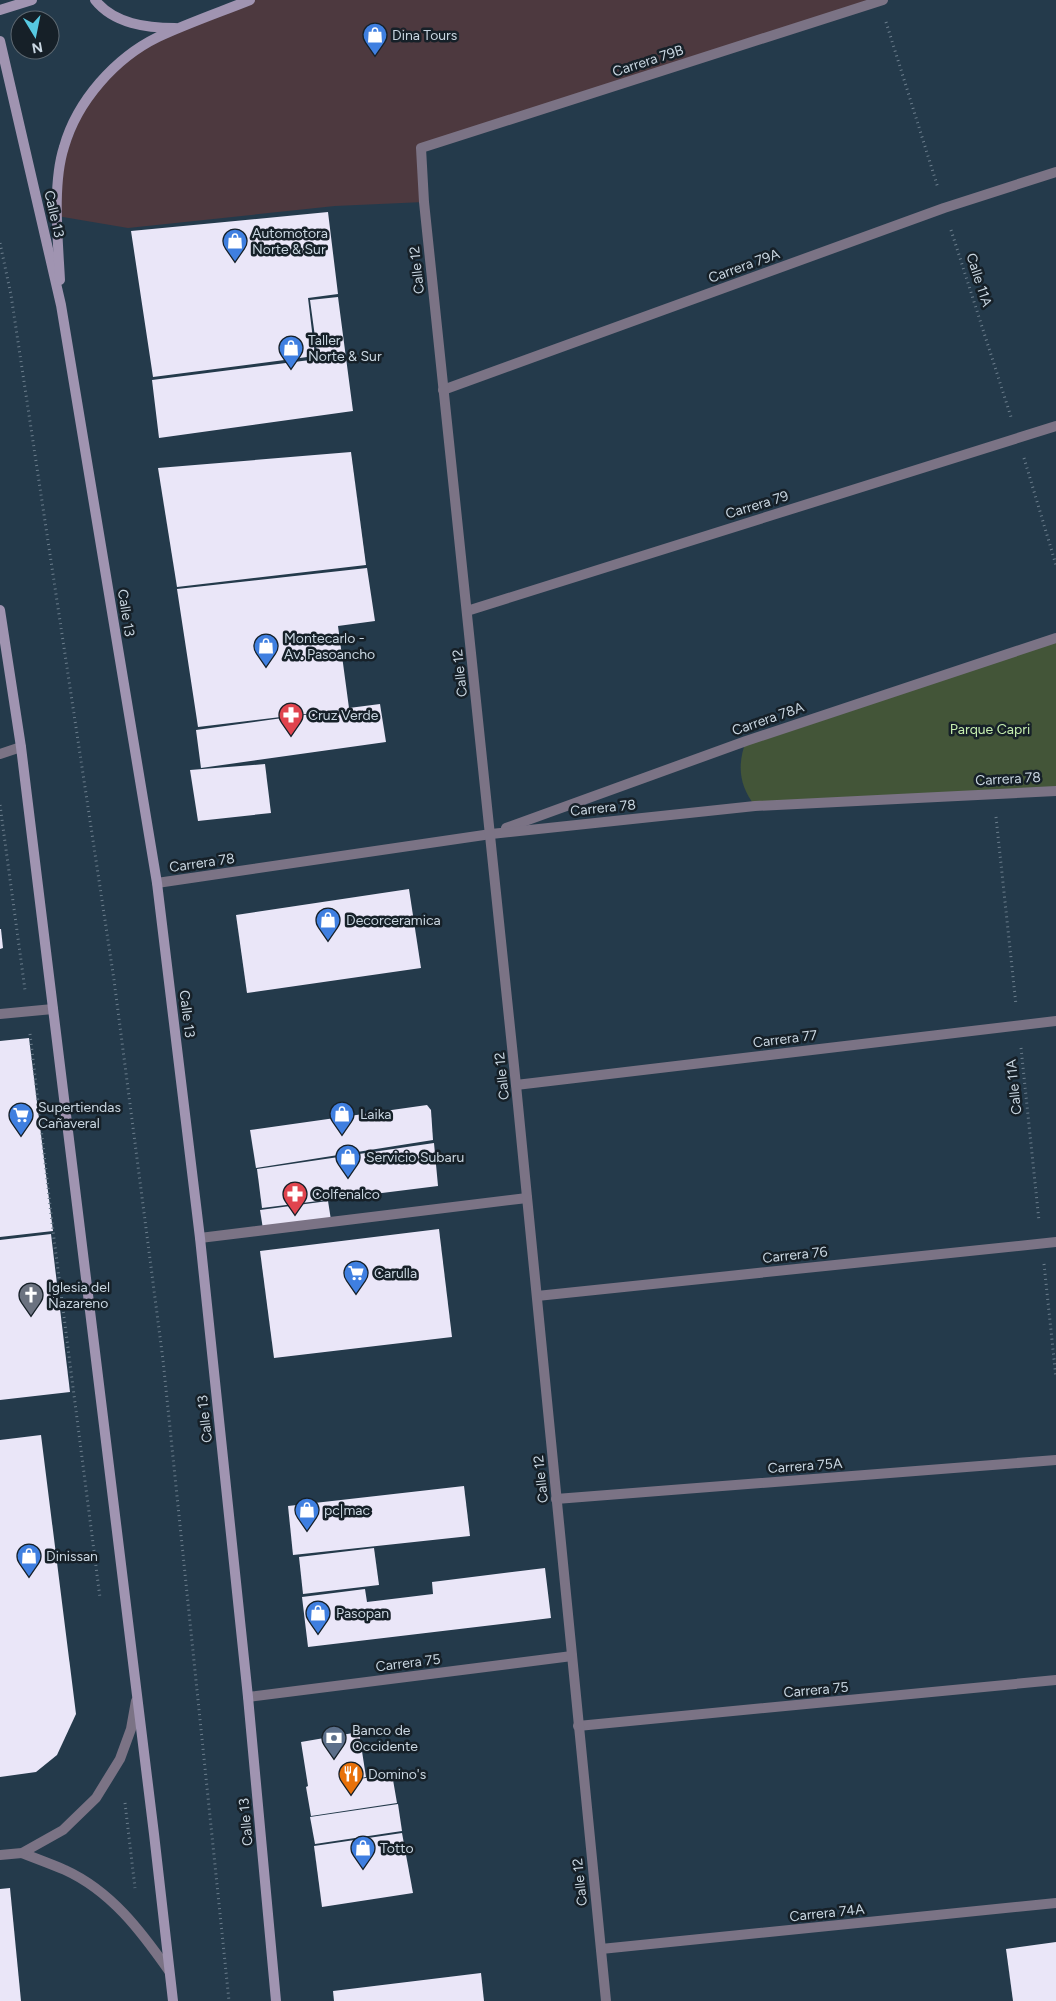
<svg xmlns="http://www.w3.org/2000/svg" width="1056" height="2001" viewBox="0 0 1056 2001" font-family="Figtree,sans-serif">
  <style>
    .commercial { fill: #4d393f }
    .green { fill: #435538 }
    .building { fill: #eae6f8 }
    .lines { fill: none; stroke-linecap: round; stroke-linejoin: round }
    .path { stroke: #6c7e8d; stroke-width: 3; stroke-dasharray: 1 4; stroke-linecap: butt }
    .lane { stroke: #7b7385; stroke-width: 10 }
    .street { stroke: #7b7385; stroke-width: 10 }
    .secondary { stroke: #a094b1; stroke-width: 10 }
    .labels { text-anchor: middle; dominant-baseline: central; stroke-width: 5; stroke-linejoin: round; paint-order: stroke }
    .poi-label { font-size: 14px; fill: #c9d6e1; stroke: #162028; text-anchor: start }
    .street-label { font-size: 14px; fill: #c9d6e1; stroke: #162028 }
    .park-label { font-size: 14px; fill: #c5edae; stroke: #162028 }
  </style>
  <rect width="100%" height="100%" fill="#243a4b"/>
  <polygon class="commercial" points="250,0 883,0 421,148 424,202 335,206 128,228 57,216 60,169 86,102 137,49"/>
  <path class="green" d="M1056,638V791L755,806C739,785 737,765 746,741Z"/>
  <g class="building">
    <polygon points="328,212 338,294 308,298 315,356 153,377 131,231"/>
    <polygon points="338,297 353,411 159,438 152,380 318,359 310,300"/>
    <polygon points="351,452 366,565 177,587 158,468"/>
    <polygon points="367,568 375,621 338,626 349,708 380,704 386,742 201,768 196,730 347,709 198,727 177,589"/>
    <polygon points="265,764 271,813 198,821 190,770"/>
    <polygon points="409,889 421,968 247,993 236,915"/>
    <polygon points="0,929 1,929 3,948 0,949"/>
    <polygon points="29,1038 53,1231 0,1237 0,1041"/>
    <polygon points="427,1105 431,1110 433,1140 256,1168 250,1130"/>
    <polygon points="434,1143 438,1186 262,1208 257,1169"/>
    <polygon points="328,1201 331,1220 263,1229 260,1210"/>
    <polygon points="439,1229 452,1337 274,1358 260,1251"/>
    <polygon points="51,1234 70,1392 0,1400 0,1240"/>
    <polygon points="41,1435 76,1714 57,1755 36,1772 0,1777 0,1440"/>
    <polygon points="464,1486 470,1536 293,1555 288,1506"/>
    <polygon points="374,1548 379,1585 303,1594 299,1557"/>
    <polygon points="545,1568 551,1618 308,1647 302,1597 365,1589 367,1602 433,1594 432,1582"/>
    <polygon points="359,1732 366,1777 346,1781 392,1774 397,1803 311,1816 306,1787 308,1786 301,1742"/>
    <polygon points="398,1804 402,1831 315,1844 310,1817"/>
    <polygon points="402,1833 413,1893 322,1907 314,1846"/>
    <polygon points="10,1888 21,2001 0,2001 0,1889"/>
    <polygon points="1056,1942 1056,2001 1013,2001 1006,1949"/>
    <polygon points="481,1973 484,2001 334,2001 333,1991"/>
  </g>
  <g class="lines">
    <g class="path">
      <polyline points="886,22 938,188"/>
      <polyline points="951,230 1011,417"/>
      <polyline points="0,243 11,295 114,980 163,1360 229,2001"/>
      <polyline points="1024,458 1056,565"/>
      <polyline points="0,805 25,990"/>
      <polyline points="996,817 1016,1005"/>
      <polyline points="30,1034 53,1231 100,1598"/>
      <polyline points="1021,1048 1039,1221"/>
      <polyline points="1044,1264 1056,1378"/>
      <polyline points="125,1803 135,1888"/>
    </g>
    <g class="lane">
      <polyline points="0,754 21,747"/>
      <polyline points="200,1238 527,1198"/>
    </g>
    <g class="street">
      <polyline points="443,390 944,208 1056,172"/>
      <polyline points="467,611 1056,426"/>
      <polyline points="506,828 746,741 1056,638"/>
      <polyline points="157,883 491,834 755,806 1056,791"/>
      <polyline points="0,1014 53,1009"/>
      <polyline points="516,1085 1056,1021"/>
      <polyline points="537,1296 1056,1242"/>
      <polyline points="556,1499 1056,1460"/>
      <polyline points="248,1697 572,1656"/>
      <polyline points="578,1726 1056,1680"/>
      <path d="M22,1853C37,1859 51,1864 65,1870C111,1891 141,1931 169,1971"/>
      <polyline points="0,1855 22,1853 63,1830 96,1798 120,1759 131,1729 136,1701"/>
      <polyline points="601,1949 1056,1903"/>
      <polyline points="606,2001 516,1085 424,202 421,148 883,0"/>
    </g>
    <g class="secondary">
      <path d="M95,0C114,24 147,28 175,28"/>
      <polyline points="0,10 32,0"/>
      <polyline points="0,41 61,305 157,883 200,1238 248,1697 276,2001"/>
      <path d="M60,280C58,241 52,184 64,147C77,101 115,58 158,37C188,23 220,12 250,0"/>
      <polyline points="0,610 21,747 154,1834 173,2001"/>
    </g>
  </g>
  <defs>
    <symbol id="shop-pin" viewBox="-11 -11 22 30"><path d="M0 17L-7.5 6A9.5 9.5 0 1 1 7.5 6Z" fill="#3f7fe0" stroke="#162028"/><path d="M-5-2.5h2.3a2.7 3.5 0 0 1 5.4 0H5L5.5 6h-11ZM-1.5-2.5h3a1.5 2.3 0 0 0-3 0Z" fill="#fff"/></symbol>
    <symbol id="pharmacy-pin" viewBox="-11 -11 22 30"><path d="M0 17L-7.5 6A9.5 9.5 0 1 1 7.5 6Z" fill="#e0444e" stroke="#162028"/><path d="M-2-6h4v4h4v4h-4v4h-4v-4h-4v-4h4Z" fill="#fff"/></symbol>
    <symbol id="supermarket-pin" viewBox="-11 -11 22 30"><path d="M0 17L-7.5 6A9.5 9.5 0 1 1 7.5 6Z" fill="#3f7fe0" stroke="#162028"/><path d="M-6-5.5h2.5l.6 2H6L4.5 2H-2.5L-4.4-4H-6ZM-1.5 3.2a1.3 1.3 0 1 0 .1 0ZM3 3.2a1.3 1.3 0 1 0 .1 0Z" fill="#fff"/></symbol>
    <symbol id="church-pin" viewBox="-11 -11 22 30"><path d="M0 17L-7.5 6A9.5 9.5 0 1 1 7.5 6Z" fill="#6b7280" stroke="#162028"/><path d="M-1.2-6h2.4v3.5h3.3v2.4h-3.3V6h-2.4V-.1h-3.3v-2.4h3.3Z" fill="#fff"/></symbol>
    <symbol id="bank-pin" viewBox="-11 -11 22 30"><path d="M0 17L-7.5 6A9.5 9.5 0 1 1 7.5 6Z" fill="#5c6f8a" stroke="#162028"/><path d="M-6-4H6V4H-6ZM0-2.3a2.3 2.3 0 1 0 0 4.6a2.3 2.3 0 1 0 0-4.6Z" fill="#fff"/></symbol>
    <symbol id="restaurant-pin" viewBox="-11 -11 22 30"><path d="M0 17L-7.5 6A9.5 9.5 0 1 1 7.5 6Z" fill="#e8710a" stroke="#162028"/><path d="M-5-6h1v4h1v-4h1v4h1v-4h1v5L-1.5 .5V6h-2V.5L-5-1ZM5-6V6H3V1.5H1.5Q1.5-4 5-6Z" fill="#fff"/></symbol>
  </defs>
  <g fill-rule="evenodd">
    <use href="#shop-pin" x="361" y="21" width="28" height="38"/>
    <use href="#shop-pin" x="221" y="227" width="28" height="38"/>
    <use href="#shop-pin" x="277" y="334" width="28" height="38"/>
    <use href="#shop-pin" x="252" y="632" width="28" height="38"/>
    <use href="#pharmacy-pin" x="277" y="701" width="28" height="38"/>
    <use href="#shop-pin" x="314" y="906" width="28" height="38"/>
    <use href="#shop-pin" x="328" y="1100" width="28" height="38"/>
    <use href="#supermarket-pin" x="7" y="1101" width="28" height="38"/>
    <use href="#shop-pin" x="334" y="1143" width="28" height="38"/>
    <use href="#pharmacy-pin" x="281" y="1180" width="28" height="38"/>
    <use href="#supermarket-pin" x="342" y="1259" width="28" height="38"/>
    <use href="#church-pin" x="17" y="1281" width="28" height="38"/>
    <use href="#shop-pin" x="293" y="1496" width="28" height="38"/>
    <use href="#shop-pin" x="15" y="1542" width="28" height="38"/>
    <use href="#shop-pin" x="304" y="1599" width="28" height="38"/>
    <use href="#bank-pin" x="320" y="1724" width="28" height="38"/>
    <use href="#restaurant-pin" x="337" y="1760" width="28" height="38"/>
    <use href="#shop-pin" x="349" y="1834" width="28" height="38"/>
  </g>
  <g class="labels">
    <g class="poi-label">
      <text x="392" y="35">Dina Tours</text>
      <text x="252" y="233">Automotora<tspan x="252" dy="16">Norte &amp; Sur</tspan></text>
      <text x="308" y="340">Taller<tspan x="308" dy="16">Norte &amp; Sur</tspan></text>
      <text x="284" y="638">Montecarlo -<tspan x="284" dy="16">Av. Pasoancho</tspan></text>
      <text x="308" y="715">Cruz Verde</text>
      <text x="346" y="920">Decorceramica</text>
      <text x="38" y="1107">Supertiendas<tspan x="38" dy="16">Cañaveral</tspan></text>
      <text x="360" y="1114">Laika</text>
      <text x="366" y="1157">Servicio Subaru</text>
      <text x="312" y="1194">Colfenalco</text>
      <text x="374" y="1273">Carulla</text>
      <text x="48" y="1287">Iglesia del<tspan x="48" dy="16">Nazareno</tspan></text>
      <text x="324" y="1510">pc|mac</text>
      <text x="46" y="1556">Dinissan</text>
      <text x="336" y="1613">Pasopan</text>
      <text x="352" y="1730">Banco de<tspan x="352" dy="16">Occidente</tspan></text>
      <text x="368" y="1774">Domino's</text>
      <text x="380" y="1848">Totto</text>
    </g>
    <g class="street-label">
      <text transform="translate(648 61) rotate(-18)">Carrera 79B</text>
      <text transform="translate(54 214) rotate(77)">Calle 13</text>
      <text transform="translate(744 266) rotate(-20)">Carrera 79A</text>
      <text transform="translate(417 270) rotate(-96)">Calle 12</text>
      <text transform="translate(979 280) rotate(72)">Calle 11A</text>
      <text transform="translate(757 505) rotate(-17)">Carrera 79</text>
      <text transform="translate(126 613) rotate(81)">Calle 13</text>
      <text transform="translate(460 673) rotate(-96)">Calle 12</text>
      <text transform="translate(768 719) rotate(-19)">Carrera 78A</text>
      <text transform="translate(1008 779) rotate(-3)">Carrera 78</text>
      <text transform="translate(603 808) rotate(-6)">Carrera 78</text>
      <text transform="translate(202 863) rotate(-8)">Carrera 78</text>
      <text transform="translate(187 1014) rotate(83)">Calle 13</text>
      <text transform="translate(785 1039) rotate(-7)">Carrera 77</text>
      <text transform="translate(502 1076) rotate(-96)">Calle 12</text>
      <text transform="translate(1014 1087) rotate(-96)">Calle 11A</text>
      <text transform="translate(795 1255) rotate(-6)">Carrera 76</text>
      <text transform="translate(205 1419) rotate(-96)">Calle 13</text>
      <text transform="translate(805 1466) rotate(-4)">Carrera 75A</text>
      <text transform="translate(541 1479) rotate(-96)">Calle 12</text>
      <text transform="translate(408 1663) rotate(-7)">Carrera 75</text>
      <text transform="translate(816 1690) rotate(-5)">Carrera 75</text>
      <text transform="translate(246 1822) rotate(-95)">Calle 13</text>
      <text transform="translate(580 1882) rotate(-96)">Calle 12</text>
      <text transform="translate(827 1913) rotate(-6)">Carrera 74A</text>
    </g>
    <g class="park-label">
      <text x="990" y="729">Parque Capri</text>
    </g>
  </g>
  <g transform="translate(35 35) rotate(170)"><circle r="24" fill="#162028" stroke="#5e6972"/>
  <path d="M0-4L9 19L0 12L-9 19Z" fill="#57c9e2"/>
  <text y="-8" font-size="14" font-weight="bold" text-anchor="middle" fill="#c9d6e1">N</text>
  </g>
</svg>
